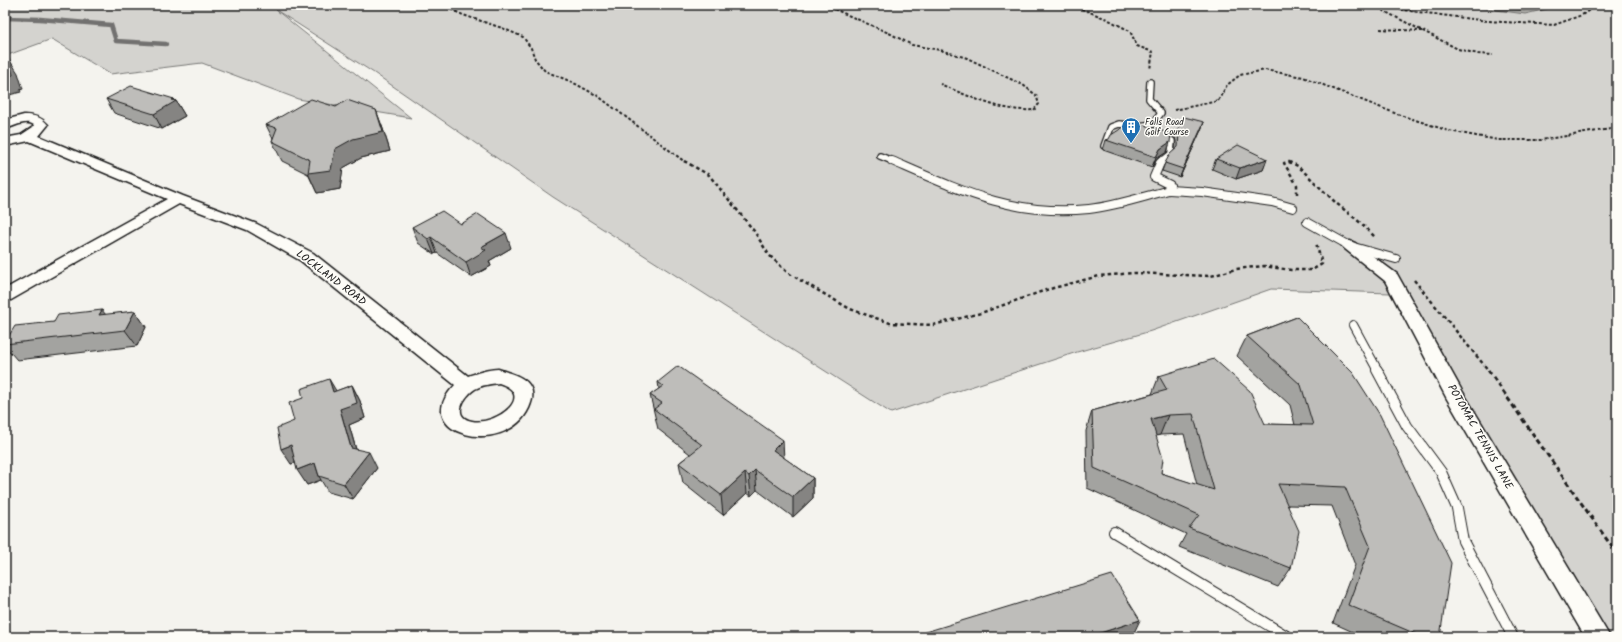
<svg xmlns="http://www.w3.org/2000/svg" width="1622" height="642" viewBox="0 0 1622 642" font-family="Kalam,sans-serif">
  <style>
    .green { fill: #d4d3cf; stroke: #787876 }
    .water { fill: #abaaa6; stroke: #72716f }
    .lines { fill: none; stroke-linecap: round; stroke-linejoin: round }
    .shore { stroke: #555553; stroke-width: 1 }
    .stream { stroke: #72716f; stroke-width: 4.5 }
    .lane-far2-casing { stroke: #1c1c1c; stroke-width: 8 }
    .lane-far1-casing { stroke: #1c1c1c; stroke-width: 10 }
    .lane-casing { stroke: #1c1c1c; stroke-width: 12 }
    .street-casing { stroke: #1c1c1c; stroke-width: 3 }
    .path-far2 { stroke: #1c1c1c; stroke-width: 2; stroke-dasharray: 3 2; stroke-linecap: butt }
    .path-far1 { stroke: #1c1c1c; stroke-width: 2.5; stroke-dasharray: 3.5 3; stroke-linecap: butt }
    .path { stroke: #1c1c1c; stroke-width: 3; stroke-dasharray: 5 3.5; stroke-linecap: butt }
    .lane-far2 { stroke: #fdfcf7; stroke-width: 5.5 }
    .lane-far1 { stroke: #fdfcf7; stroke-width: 8 }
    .lane { stroke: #fdfcf7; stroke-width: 10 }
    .street { fill: #fdfcf7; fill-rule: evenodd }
    .wall { fill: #a3a3a0; stroke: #1c1c1c; fill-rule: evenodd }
    .shaded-wall { fill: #858482; stroke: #1c1c1c }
    .building { fill: #bebdba; stroke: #1c1c1c; fill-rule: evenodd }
    .labels { text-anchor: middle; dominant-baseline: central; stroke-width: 3; stroke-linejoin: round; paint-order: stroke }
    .far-poi-label { font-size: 9px; fill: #1c1c1c; stroke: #fdfcf7; text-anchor: start }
    .street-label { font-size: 11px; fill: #1c1c1c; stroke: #fdfcf7 }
  </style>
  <rect width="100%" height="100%" fill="#f4f3ee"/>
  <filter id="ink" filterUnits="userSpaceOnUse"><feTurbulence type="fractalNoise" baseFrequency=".025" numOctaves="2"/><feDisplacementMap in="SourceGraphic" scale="8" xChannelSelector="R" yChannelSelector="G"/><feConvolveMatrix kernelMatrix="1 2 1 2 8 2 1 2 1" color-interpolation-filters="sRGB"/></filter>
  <g filter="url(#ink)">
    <polygon class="green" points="5,5 1617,5 1617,637 1588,637 1390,293 1271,289 1151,331 1077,352 891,413 553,197 374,73 276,10 411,118 298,99 202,63 110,74 52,39 5,56"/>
    <polygon class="water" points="1460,5 1554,5 1547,9 1525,14"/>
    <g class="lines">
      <polyline class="shore" points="1485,5 1524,10 1547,5"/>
      <polyline class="stream" points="5,18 40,19 111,25 116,41 166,44"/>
      <defs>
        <g id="lane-far2">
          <polyline points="1104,146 1111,127 1119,124 1138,126 1153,124 1161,113 1149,99 1150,82"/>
          <polyline points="880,156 895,162"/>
          <polyline points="1161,162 1171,154 1172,141 1162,138"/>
        </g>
        <g id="lane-far1">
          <path d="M892,161C959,190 1014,217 1089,209C1116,206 1142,197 1169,190L1170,185L1154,177L1160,163L1162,161"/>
          <polyline points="1169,190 1202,192 1272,202 1293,208"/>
          <polyline points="1307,222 1350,246 1396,259"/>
          <polyline points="1353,325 1378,371"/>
        </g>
        <g id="lane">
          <polyline points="1377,370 1407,426 1441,472 1457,508 1463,541 1513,637"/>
          <polyline points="1114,532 1288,637"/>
        </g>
        <g id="street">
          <path d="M24,115C34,115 42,117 48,125L39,136L183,196L257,224L313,253L468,376C477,373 488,369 498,369C502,370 506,372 510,373C528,379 538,389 529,408C505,459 407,434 455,385L301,261L247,230L179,204L11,300L5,302V289L167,199L29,141L5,146V138L21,135L33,127L34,125C25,119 14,127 5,129V120ZM499,383C537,395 496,426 472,421C451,417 464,396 475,389C482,385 490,384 499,383Z"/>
          <polygon points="1350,241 1355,243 1397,274 1461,389 1610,637 1585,637 1447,399 1385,281 1345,249 1342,246 1345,243"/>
        </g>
      </defs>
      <use href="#lane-far2" class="lane-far2-casing"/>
      <use href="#lane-far1" class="lane-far1-casing"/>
      <use href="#lane" class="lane-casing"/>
      <use href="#street" class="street-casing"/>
      <g class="path-far2">
        <polyline points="442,5 463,15 502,28 523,37 531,48 535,59 545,71 572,82 598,96 685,162"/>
        <path d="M825,5L891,34L912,45L940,50L967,58L1023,85L1036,95L1039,104L1034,110C1000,112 971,97 940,84"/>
        <polyline points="1072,5 1107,19 1130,31 1137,46 1153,52 1150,69"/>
        <polyline points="1365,5 1487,21 1554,25 1582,15 1597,5"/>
        <polyline points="1378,8 1458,49 1478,54 1493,55"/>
        <polyline points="1380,29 1422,31"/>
        <polyline points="1174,110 1218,101 1227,85 1240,75 1265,70 1303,77 1397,114 1449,131 1498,140 1541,140 1617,128"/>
      </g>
      <g class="path-far1">
        <polyline points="684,161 709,175 754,231 769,255 788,273 850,309 890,323 933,325 981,313 1046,290 1099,276 1134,273 1211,276 1236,269 1264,266 1291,270 1312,270 1322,264 1316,243"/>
        <polyline points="1297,194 1297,185 1284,163 1289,162 1298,166 1336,203 1362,224 1376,238"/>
        <polyline points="1414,280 1489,371"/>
      </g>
      <polyline class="path" points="1488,370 1617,554"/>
      <use href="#lane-far2" class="lane-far2"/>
      <use href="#lane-far1" class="lane-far1"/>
      <use href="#lane" class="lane"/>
      <use href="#street" class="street"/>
    </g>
    <g class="wall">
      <polygon points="106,99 174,99 175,101 176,101 185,116 162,129 114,113"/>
      <polygon points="336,107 376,110 383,129 390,151 361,158 343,168 340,189 317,193 308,174 282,161 272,141 273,139 266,125"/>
      <polygon points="1204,122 1201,130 1180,177 1162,171 1165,163 1175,149 1176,141 1175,138 1178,130"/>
      <polygon points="1106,140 1170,142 1167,152 1156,159 1152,167 1103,150"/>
      <polygon points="1216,159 1267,159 1263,170 1236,179 1212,169"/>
      <polygon points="461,224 511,248 489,261 491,266 471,277 437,253 434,254 418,243 412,227"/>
      <polygon points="135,311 146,327 137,346 17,360 5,346 5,342 54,322"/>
      <path d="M1297,317L1440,637H1364L1333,623L1355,565L1332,506L1288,505L1291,568L1278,587L1179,547L1186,534L1087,488L1086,431L1092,411L1152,394L1159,376L1265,424L1295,425L1290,405L1237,356L1247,336ZM1184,434L1197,485L1161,473L1156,436L1160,435Z"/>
      <polygon points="658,382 784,458 813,478 813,498 793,517 757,490 751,496 747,493 723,515 683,483 679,463 690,454 658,429 650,395 659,389"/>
      <polygon points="352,385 360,401 365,418 349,425 356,449 377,468 353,499 328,492 321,480 307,485 295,463 291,464 294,421 336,391"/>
    </g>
    <g class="shaded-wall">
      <polygon points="9,59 18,73 23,89 20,90 21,92 5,96 5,79 10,76"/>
      <polygon points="174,99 176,101 185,116 162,129 154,114"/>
      <polygon points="376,110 383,129 390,151 361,158 343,168 340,189 317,193 308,173"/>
      <polygon points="1204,122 1201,130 1180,177 1183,169"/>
      <polygon points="1170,142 1167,152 1156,159 1152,167 1156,157 1160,149"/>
      <polygon points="1267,159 1263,170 1236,179 1240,168"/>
      <polygon points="506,233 511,248 489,261 491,266 471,277 466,262 481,247"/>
      <polygon points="431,237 437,253 434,254 428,239"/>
      <polygon points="102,310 114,325 99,315"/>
      <polygon points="135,311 146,327 137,346 125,330"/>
      <polygon points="329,379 338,394 333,392"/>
      <polygon points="352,385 360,401 365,418 349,425 360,464 351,448 340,409"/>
      <polygon points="1168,415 1160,435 1143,439 1151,419"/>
      <polygon points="783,440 784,460 773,450"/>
      <polygon points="291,445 301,461 291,464 281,449"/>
      <polygon points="369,452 377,468 353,499 344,484"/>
      <polygon points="315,463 319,476 321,480 307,485 297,470"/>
      <polygon points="755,470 757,490 751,496 749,476"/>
      <polygon points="745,473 747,493 723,515 721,495"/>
      <polygon points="813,478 813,498 793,517 793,497"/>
      <polygon points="1140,620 1132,637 1088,637"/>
    </g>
    <g class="building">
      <polygon points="9,59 13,75 10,76 11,78 5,79 5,60"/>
      <polygon points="131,86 174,99 172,100 176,101 154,114 106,99"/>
      <polygon points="311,99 336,107 347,100 376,110 383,132 353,139 335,149 331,170 308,173 310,160 272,141 277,128 266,125"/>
      <polygon points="1184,117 1204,122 1183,169 1165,163 1170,154 1178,147 1179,133 1178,130"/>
      <polygon points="1133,121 1171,134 1170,142 1160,149 1156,157 1106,140 1109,139 1111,135"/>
      <polygon points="1238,145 1267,159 1240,168 1216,159"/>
      <polygon points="442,211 461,224 478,214 506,233 481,247 486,250 466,262 431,237 428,239 412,227"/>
      <polygon points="102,310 99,315 135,311 125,330 5,344 5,342 15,326 54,322 58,315"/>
      <path d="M1297,317L1353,373L1380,415L1451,563L1440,637H1423L1348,605L1370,546L1345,487L1278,484L1299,531L1291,568L1189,528L1199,515L1094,468L1092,411L1167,390L1159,376L1214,359L1250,391L1265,424L1313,425L1301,385L1247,336ZM1193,414L1214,490L1161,473L1163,459L1151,419L1168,415Z"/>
      <polygon points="678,366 783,440 773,450 813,478 793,497 755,470 749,476 745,473 721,495 679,463 702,445 654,409 662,403 650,395 663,386 658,382"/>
      <polygon points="329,379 333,392 352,385 357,403 340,409 351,448 369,452 344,484 319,476 315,463 297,470 291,445 281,449 277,428 294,421 289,403 303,398 301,389"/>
      <polygon points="1112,575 1140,620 1088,637 909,637"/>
    </g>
  </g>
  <defs>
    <symbol id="building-pin" viewBox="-11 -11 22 30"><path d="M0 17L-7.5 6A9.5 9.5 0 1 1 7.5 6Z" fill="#1f6fb2" stroke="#fdfcf7"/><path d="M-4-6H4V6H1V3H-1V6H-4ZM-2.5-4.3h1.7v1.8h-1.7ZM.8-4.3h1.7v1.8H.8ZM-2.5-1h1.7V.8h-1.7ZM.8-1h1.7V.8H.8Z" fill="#fff"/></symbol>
  </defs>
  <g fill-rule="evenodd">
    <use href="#building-pin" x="1120" y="116" width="22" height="30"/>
  </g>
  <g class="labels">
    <g class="far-poi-label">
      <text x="1145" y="122">Falls Road<tspan x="1145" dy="10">Golf Course</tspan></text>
    </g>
    <g class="street-label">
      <text transform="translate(331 278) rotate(37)">LOCKLAND ROAD</text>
      <text transform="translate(1480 437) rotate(60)">POTOMAC TENNIS LANE</text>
    </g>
  </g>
  <rect width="1622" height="642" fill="none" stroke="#fdfcf7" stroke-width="20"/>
  <rect x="10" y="10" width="1602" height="622" fill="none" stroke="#1c1c1c" stroke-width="1.5" filter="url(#ink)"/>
</svg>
